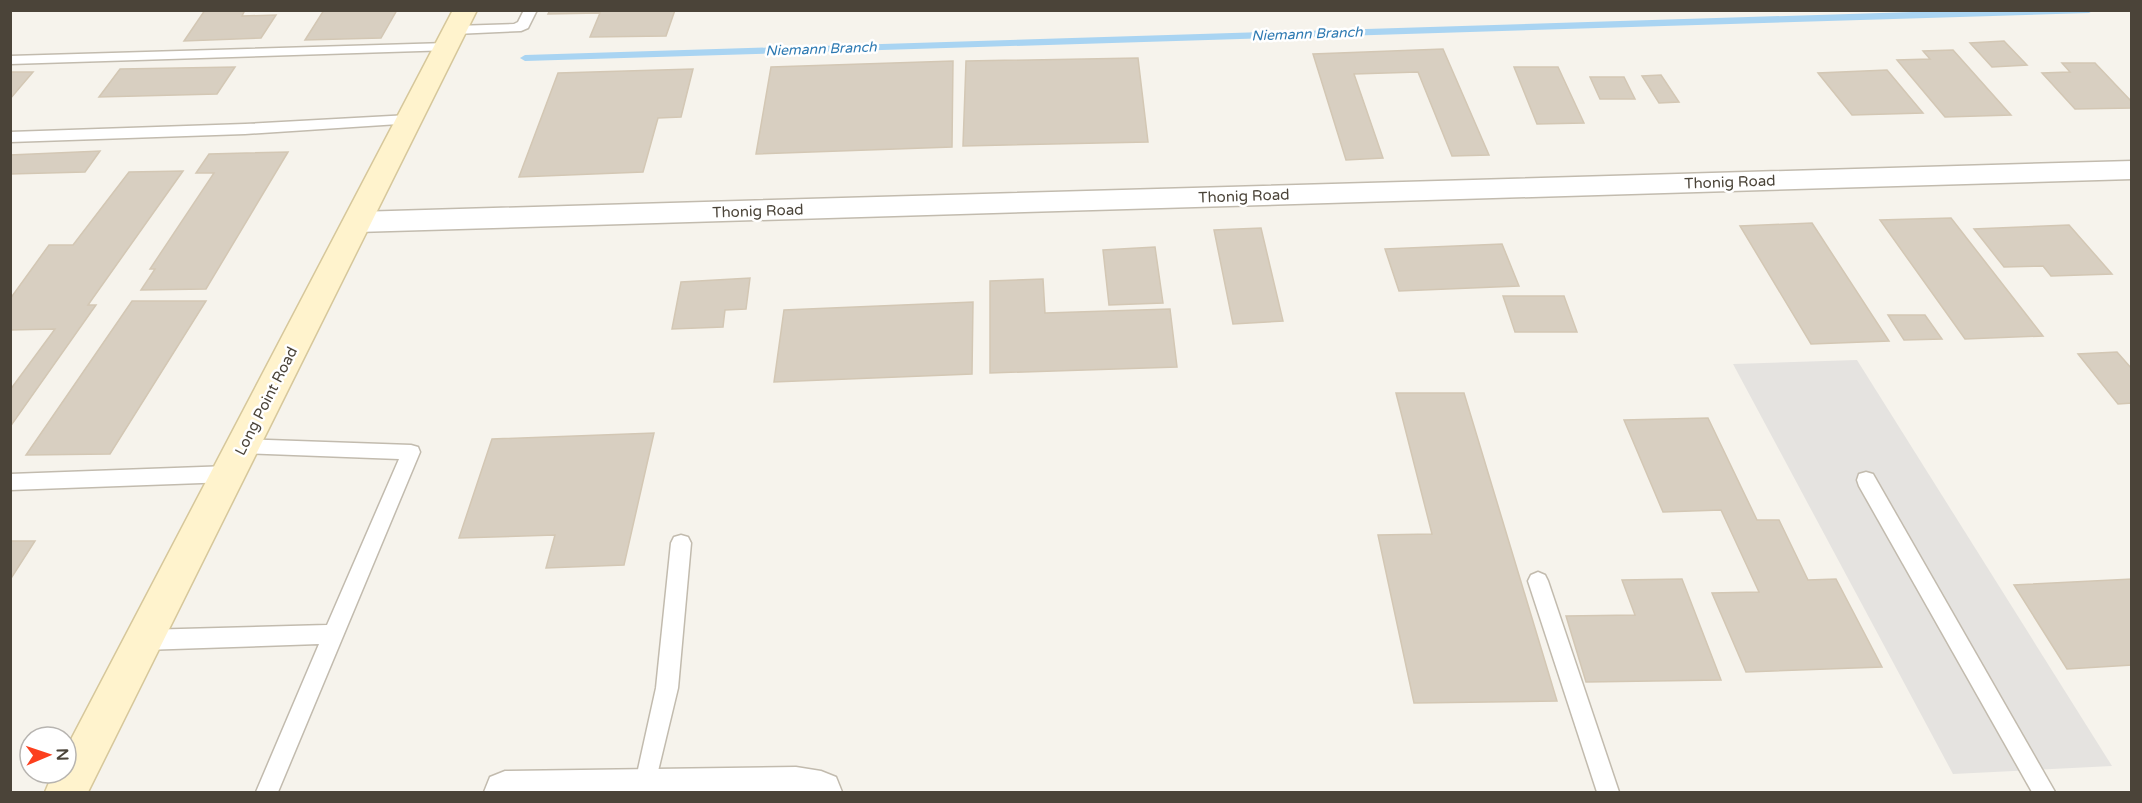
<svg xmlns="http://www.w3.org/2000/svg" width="2142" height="803" viewBox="0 0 2142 803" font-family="'Varela Round',sans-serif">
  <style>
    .parking { fill: #e5e3e0 }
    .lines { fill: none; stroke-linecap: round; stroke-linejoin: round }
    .stream { fill: #a9d4f2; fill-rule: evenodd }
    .building { fill: #d8cfc1; stroke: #d3c7b4; stroke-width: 1.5 }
    .service-casing { stroke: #c2bbae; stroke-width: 3 }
    .minor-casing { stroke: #c2bbae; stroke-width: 3 }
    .secondary-casing { stroke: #d6c79b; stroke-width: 3 }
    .service { fill: #fff; fill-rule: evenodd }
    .minor { fill: #fff; fill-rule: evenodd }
    .secondary { fill: #fff3cd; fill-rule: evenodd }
    .labels { text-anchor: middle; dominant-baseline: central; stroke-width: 5; stroke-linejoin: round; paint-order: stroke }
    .far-water-label { font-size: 14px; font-style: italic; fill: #2e7ab2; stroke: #fff }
    .street-label { font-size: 15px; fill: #4b4439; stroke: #fff }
  </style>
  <rect width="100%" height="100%" fill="#f6f3ec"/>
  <polygon class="parking" points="1857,360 2112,766 1953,774 1733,364"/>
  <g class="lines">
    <polygon class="stream" points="1976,10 2094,10 2089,13 525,61 520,58 525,55"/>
  </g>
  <g class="building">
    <polygon points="205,10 245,10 242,16 276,15 261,38 184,41"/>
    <polygon points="324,10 397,10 381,38 305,40"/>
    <polygon points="550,10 675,10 666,36 590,37 600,13 548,14"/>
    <polygon points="2004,41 2027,65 1992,67 1970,43"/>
    <polygon points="1443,49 1489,155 1452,156 1418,72 1354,74 1383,158 1346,160 1313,54"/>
    <polygon points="1953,50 2011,115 1945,117 1897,60 1930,59 1923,51"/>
    <polygon points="1138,58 1148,142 963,146 966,61"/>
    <polygon points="953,61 952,147 756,154 771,67"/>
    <polygon points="2062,63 2095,63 2132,102 2132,108 2075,109 2042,73 2070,72"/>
    <polygon points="235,67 217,94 99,97 120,69"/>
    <polygon points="1514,67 1558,67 1584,123 1537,124"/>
    <polygon points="693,69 681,117 658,118 643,172 519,177 558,73"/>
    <polygon points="1887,70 1923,113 1852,115 1818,73"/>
    <polygon points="10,72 33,72 10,99"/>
    <polygon points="1661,75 1679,102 1659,103 1642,76"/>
    <polygon points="1590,77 1624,77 1635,99 1600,99"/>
    <polygon points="100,151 85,172 10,174 10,155"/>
    <polygon points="288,152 206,289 141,290 155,269 150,269 214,173 196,173 209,154"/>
    <polygon points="183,171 88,305 96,305 10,427 10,390 55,329 10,330 10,299 49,245 73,245 129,172"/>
    <polygon points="1951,218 2043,336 1965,339 1880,220"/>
    <polygon points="1812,223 1889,341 1811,344 1740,226"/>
    <polygon points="2069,225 2112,274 2051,276 2043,266 2004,267 1974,229"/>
    <polygon points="1261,228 1283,321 1233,324 1214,230"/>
    <polygon points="1502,244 1519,286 1399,291 1385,249"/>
    <polygon points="1155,247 1163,303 1109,305 1103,250"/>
    <polygon points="750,278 746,309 725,310 723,327 672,329 681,282"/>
    <polygon points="1043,279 1045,313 1170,309 1177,367 990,373 990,281"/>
    <polygon points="1503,296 1564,296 1577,332 1515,332"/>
    <polygon points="132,301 206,301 110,454 26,455"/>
    <polygon points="973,302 972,374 774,382 784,310"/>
    <polygon points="1888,315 1925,315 1942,339 1904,340"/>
    <polygon points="2117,352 2132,369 2132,403 2118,404 2078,354"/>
    <polygon points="1396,393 1464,393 1557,701 1414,703 1378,535 1432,534"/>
    <polygon points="1708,418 1757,520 1779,520 1808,580 1836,579 1882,667 1746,672 1712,593 1759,592 1721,510 1663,512 1624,420"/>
    <polygon points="654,433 624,565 546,568 555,535 459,538 492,439"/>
    <polygon points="10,541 35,541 10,580"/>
    <polygon points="1682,579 1721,680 1586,682 1566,616 1635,615 1622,580"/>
    <polygon points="2132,579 2132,665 2067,669 2014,585"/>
  </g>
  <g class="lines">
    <defs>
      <g id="service">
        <polygon points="524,10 537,10 528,28 521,31 455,34 448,30 455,26 514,24 518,22"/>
        <polygon points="447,43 454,47 452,50 10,64 10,56"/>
        <polygon points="409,115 414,117 416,120 414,123 245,134 10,142 10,132 245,124"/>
        <polygon points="243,439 411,445 418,447 420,452 278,792 256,792 319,644 143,650 136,647 133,640 136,633 143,630 327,625 399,459 243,453 236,451 234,446 236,441"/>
        <polygon points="229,466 236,469 238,474 236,479 229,482 10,490 10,474"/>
        <polygon points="1866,472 1873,474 2055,792 2032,792 1859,486 1857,480 1859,474"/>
        <polygon points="681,535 688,537 691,543 678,688 653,792 633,792 656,688 671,543 674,537"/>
        <polygon points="1538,572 1545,575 1548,581 1619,792 1597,792 1528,581 1531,575"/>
      </g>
      <g id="minor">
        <polygon points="2132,161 2132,179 357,232 347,229 343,222 347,215 357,212"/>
        <polygon points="796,767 821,771 836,777 842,792 484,792 490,777 505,771"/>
      </g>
      <polygon id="secondary" points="453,10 477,10 88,792 45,792 53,773 66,773 66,749"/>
    </defs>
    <use href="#service" class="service-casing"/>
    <use href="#minor" class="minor-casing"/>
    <use href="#secondary" class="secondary-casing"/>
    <use href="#service" class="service"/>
    <use href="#minor" class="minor"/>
    <use href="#secondary" class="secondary"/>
  </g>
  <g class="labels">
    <g class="far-water-label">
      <text transform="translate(1307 34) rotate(-2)">Niemann Branch</text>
      <text transform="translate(821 49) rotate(-2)">Niemann Branch</text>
    </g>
    <g class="street-label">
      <text transform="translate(1730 182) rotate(-2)">Thonig Road</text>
      <text transform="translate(1244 196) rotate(-2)">Thonig Road</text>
      <text transform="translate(758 211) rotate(-2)">Thonig Road</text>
      <text transform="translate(266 401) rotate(-63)">Long Point Road</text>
    </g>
  </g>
  <rect width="2142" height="803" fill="none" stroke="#4b4439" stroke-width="24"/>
  <g transform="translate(48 755) rotate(88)"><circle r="28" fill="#ffffff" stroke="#b7b4b0" stroke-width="1.5"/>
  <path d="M0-4.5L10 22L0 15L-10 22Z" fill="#fc3f1d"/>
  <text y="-9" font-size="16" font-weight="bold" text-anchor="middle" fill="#4b4439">N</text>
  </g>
</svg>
